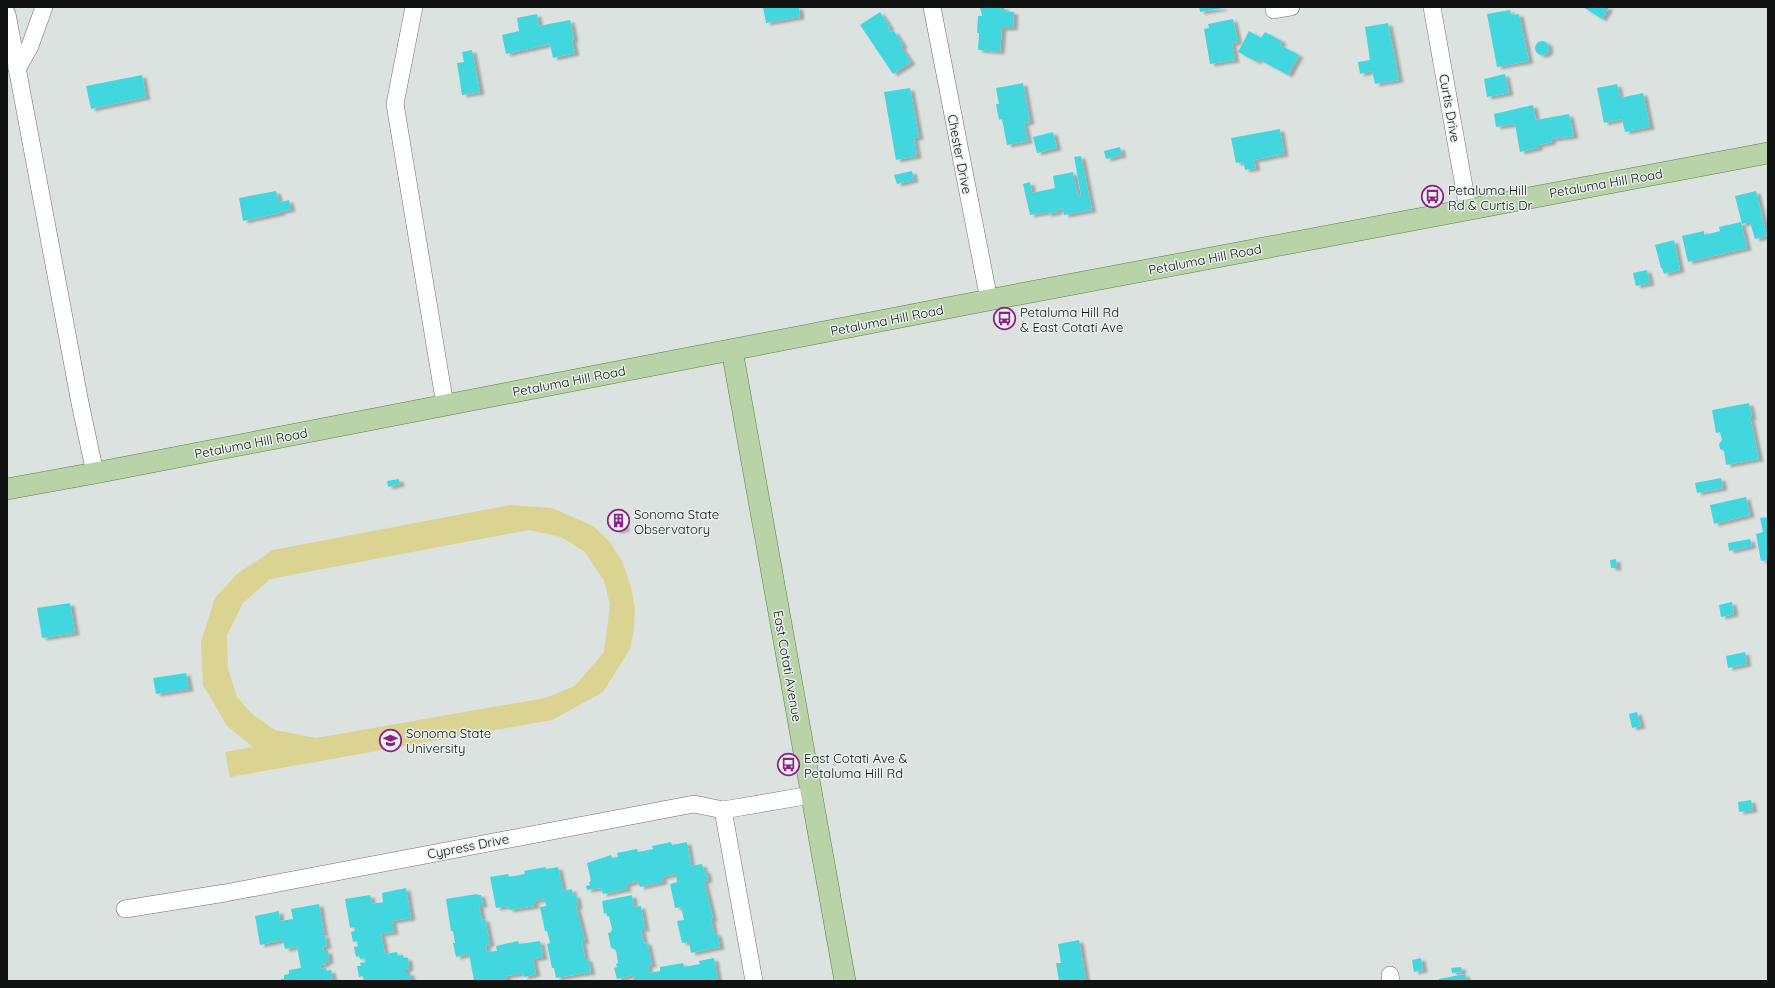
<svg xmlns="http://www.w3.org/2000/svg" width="1775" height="988" viewBox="0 0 1775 988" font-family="Quicksand,sans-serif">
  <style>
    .green { fill: #dbd391; fill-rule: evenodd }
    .building { fill: #43d7df; filter: url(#shadow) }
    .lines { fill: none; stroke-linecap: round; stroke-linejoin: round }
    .minor-casing { stroke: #6a706e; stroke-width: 18 }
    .major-casing { stroke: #5e7d4d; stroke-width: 22 }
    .minor { stroke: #fff; stroke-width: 17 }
    .major { stroke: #b7d3a7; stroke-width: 21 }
    .labels { text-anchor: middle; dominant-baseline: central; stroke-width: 3; stroke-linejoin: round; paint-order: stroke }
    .street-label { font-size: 13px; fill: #111312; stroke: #e9f0ed }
    .poi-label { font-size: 13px; fill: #111312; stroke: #e9f0ed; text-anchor: start }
  </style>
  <defs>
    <filter id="shadow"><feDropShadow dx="4.5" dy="2.5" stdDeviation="1" flood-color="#0004"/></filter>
  </defs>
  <rect width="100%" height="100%" fill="#dce2df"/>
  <path class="green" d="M510,505L552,508L593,526L609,541L622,561L630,584L635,607L634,629L630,649L603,692L552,720L230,777L225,752L253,747L227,726L203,685L201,642L215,598L237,574L273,550ZM529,530L561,537L585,552L604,581L610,605L604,652L575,686L545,698L316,738L275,730L252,714L237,697L228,668L227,635L243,603L270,579Z"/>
  <g class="building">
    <polygon points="763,7 799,7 800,17 766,23"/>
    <polygon points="980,7 1004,7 1004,11 1014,12 1013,28 1002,28 1000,52 978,50 979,33 977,33 978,16 982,16"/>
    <polygon points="1199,7 1223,7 1223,8 1200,12"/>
    <polygon points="1583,7 1609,7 1602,19"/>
    <polygon points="1510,10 1511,15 1519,14 1529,61 1497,67 1487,14"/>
    <polygon points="880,12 890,27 888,28 891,32 894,31 903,45 901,47 911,62 893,74 860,25"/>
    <polygon points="537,14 539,26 570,20 574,39 572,40 575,53 553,58 550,44 506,54 502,35 519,31 517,18"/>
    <polygon points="1233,19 1238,42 1232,43 1235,60 1210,64 1204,29 1209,28 1208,24"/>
    <polygon points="1388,23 1399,80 1375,84 1372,71 1360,74 1358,62 1370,60 1365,27"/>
    <polygon points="1249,31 1261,38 1265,32 1282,41 1280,45 1299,55 1288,75 1258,59 1257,62 1238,52"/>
    <circle cx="1542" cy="48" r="7"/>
    <polygon points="472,50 480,92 462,95 457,63 464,62 462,52"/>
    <polygon points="1505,74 1509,93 1487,97 1484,79"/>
    <polygon points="142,75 146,97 91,109 86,86"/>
    <polygon points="1023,83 1030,122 1024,123 1028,141 1007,145 1002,119 999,120 996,104 999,104 996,88"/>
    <polygon points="1617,84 1620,98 1643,93 1650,127 1625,132 1622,119 1604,123 1597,88"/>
    <polygon points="910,88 919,137 914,138 917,156 896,160 884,92"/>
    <polygon points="1533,105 1536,120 1569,114 1574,136 1551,139 1552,142 1538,145 1538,148 1520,152 1515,124 1496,127 1494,114"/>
    <polygon points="1280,129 1284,154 1254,160 1256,168 1245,170 1243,162 1236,163 1231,138"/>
    <polygon points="1053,132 1057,148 1037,153 1033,137"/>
    <polygon points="1120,147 1122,155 1106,159 1104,151"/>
    <polygon points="1081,156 1092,210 1064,215 1063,209 1057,210 1058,212 1047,214 1047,212 1030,215 1023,184 1030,182 1032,193 1055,188 1053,176 1073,172 1078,196 1081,195 1074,157"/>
    <polygon points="912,171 914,180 897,184 894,175"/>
    <polygon points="276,191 279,202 289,200 291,209 280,212 280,213 243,221 239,198"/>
    <polygon points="1756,191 1767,236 1755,239 1750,222 1742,224 1735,196"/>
    <polygon points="1741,222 1747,248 1688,262 1682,236 1704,231 1704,235 1720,231 1719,227"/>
    <polygon points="1674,240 1680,270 1664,274 1662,268 1661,268 1655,245"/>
    <polygon points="1647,270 1650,283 1636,286 1633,273"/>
    <polygon points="1749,403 1752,417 1750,417 1759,459 1726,465 1724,451 1720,449 1719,444 1722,440 1720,432 1716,433 1712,410"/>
    <polygon points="1721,478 1723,488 1697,493 1695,483"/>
    <polygon points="399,479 400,484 388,487 387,481"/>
    <polygon points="1746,497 1750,515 1714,524 1710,505"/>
    <polygon points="621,512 625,529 616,531 612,514"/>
    <polygon points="1768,517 1768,560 1761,561 1756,534 1763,532 1760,518"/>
    <polygon points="1750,539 1752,546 1729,551 1728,543"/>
    <polygon points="1616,559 1617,568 1611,568 1610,560"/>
    <polygon points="1732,602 1734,614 1721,617 1719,605"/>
    <polygon points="70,603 75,633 42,638 37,608"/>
    <polygon points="1745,652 1747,664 1728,668 1726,656"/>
    <polygon points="186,673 189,689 156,694 153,678"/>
    <polygon points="1637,712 1641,726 1632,728 1629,714"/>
    <polygon points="1751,800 1753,810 1739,812 1738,802"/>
    <polygon points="671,842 672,845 687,842 691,866 702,864 704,871 706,870 708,880 704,881 713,919 711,919 714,934 717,933 720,947 691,953 689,942 682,943 677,921 684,920 681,907 675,908 670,884 677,882 676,874 662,877 663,882 640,887 638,881 626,884 627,889 603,894 601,888 587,890 586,886 590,885 589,882 591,881 587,863 611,855 612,858 618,857 617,853 637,849 638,852 653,849 652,846"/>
    <polygon points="545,867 546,869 558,867 563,891 572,889 573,896 576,895 578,906 576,907 585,941 582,941 585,959 588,959 591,972 556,978 554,968 552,968 547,944 550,943 547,931 545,931 540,907 546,906 545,899 534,901 535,906 509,910 508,906 496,908 490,877 508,874 509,877 525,874 524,871"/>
    <polygon points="406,888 411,918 392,921 394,932 381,934 385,954 397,952 398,956 403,955 404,958 408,958 409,968 406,969 406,973 410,973 411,981 364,981 363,976 359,977 357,966 361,966 360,963 366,962 366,958 360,959 359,956 356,957 354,947 358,946 357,941 353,942 351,932 355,931 355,927 350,928 345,899 370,895 372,904 383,902 382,893"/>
    <polygon points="477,894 478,895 481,895 483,905 479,905 482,920 485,919 490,944 486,945 487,952 497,951 496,946 518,941 519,944 540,941 543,957 533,959 536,974 524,977 523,973 506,976 507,980 503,981 486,981 486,980 474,981 469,954 456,957 453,943 455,943 453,931 451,931 446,899"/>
    <polygon points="632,895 634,907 641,906 645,929 641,929 644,943 647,942 652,965 648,965 649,973 660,971 660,967 683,963 684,967 700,964 699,961 714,958 718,981 634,981 633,975 617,979 614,968 617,967 616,964 618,963 616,950 611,948 608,933 611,932 612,929 609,916 607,916 606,913 604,914 602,901"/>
    <polygon points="319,904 324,934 321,934 321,936 325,935 327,946 323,947 324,951 328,951 329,961 325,962 326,964 320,965 321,969 326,968 327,971 331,970 333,981 281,981 281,979 284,979 284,975 289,974 289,970 301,968 297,947 285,949 283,940 260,945 255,916 279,911 280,921 293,919 291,909"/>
    <polygon points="1079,940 1086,981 1059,981 1056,963 1061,963 1058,944"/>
    <polygon points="1421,958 1423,970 1414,972 1412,960"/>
    <polygon points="1461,967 1462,972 1452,973 1451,968"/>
    <polygon points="1465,974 1467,981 1439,981 1439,979"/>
  </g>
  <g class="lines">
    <defs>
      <g id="minor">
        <polyline points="414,7 395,104 445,405"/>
        <polyline points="932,7 989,300"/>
        <polyline points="1432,7 1468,209"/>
        <polyline points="1274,10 1291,7"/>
        <polyline points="7,14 80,403 95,473"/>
        <polyline points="17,69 30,46 44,7"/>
        <polyline points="723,810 754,981"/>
        <polyline points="125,909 225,893 694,804 723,810 811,795"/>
        <polyline points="1390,975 1391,981"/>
      </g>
      <g id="major">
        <polyline points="732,350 845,981"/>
        <polyline points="7,489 95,473 999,298 1768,153"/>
      </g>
    </defs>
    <use href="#minor" class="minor-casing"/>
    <use href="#major" class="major-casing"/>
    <use href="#minor" class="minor"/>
    <use href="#major" class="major"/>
  </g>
  <defs>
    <symbol id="bus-ring" viewBox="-11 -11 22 22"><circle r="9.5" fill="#e9f0ed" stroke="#8c2287" stroke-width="1.5"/><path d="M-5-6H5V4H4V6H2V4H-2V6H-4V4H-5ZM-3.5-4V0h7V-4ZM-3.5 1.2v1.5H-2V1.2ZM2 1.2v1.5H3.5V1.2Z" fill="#8c2287"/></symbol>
    <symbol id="building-ring" viewBox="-11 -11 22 22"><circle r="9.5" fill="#e9f0ed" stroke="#8c2287" stroke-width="1.5"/><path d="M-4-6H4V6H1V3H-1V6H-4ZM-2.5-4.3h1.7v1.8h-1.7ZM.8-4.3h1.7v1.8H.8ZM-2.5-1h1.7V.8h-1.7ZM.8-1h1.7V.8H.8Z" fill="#8c2287"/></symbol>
    <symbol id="university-ring" viewBox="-11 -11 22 22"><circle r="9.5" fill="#e9f0ed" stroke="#8c2287" stroke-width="1.5"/><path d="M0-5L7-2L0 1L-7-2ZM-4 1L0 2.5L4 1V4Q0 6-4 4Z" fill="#8c2287"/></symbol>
  </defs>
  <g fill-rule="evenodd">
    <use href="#bus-ring" x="1420" y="184" width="25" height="25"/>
    <use href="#bus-ring" x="992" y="306" width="25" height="25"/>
    <use href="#building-ring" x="606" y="508" width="25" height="25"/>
    <use href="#university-ring" x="378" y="728" width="25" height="25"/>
    <use href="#bus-ring" x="776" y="752" width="25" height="25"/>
  </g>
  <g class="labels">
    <g class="street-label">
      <text transform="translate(1450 108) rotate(80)">Curtis Drive</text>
      <text transform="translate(960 154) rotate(79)">Chester Drive</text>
      <text transform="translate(1606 183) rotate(-10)">Petaluma Hill Road</text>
      <text transform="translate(1205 259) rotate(-11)">Petaluma Hill Road</text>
      <text transform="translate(887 320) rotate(-11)">Petaluma Hill Road</text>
      <text transform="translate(569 381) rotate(-11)">Petaluma Hill Road</text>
      <text transform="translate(251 443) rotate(-11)">Petaluma Hill Road</text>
      <text transform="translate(788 666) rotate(80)">East Cotati Avenue</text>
      <text transform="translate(468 846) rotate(-11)">Cypress Drive</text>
    </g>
    <g class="poi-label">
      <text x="1448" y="190">Petaluma Hill<tspan x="1448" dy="15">Rd &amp; Curtis Dr</tspan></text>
      <text x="1020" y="312">Petaluma Hill Rd<tspan x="1020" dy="15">&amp; East Cotati Ave</tspan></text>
      <text x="634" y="514">Sonoma State<tspan x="634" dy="15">Observatory</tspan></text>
      <text x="406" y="733">Sonoma State<tspan x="406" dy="15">University</tspan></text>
      <text x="804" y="758">East Cotati Ave &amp;<tspan x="804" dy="15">Petaluma Hill Rd</tspan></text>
    </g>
  </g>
  <rect width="1775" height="988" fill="none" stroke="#111312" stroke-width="16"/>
</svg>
